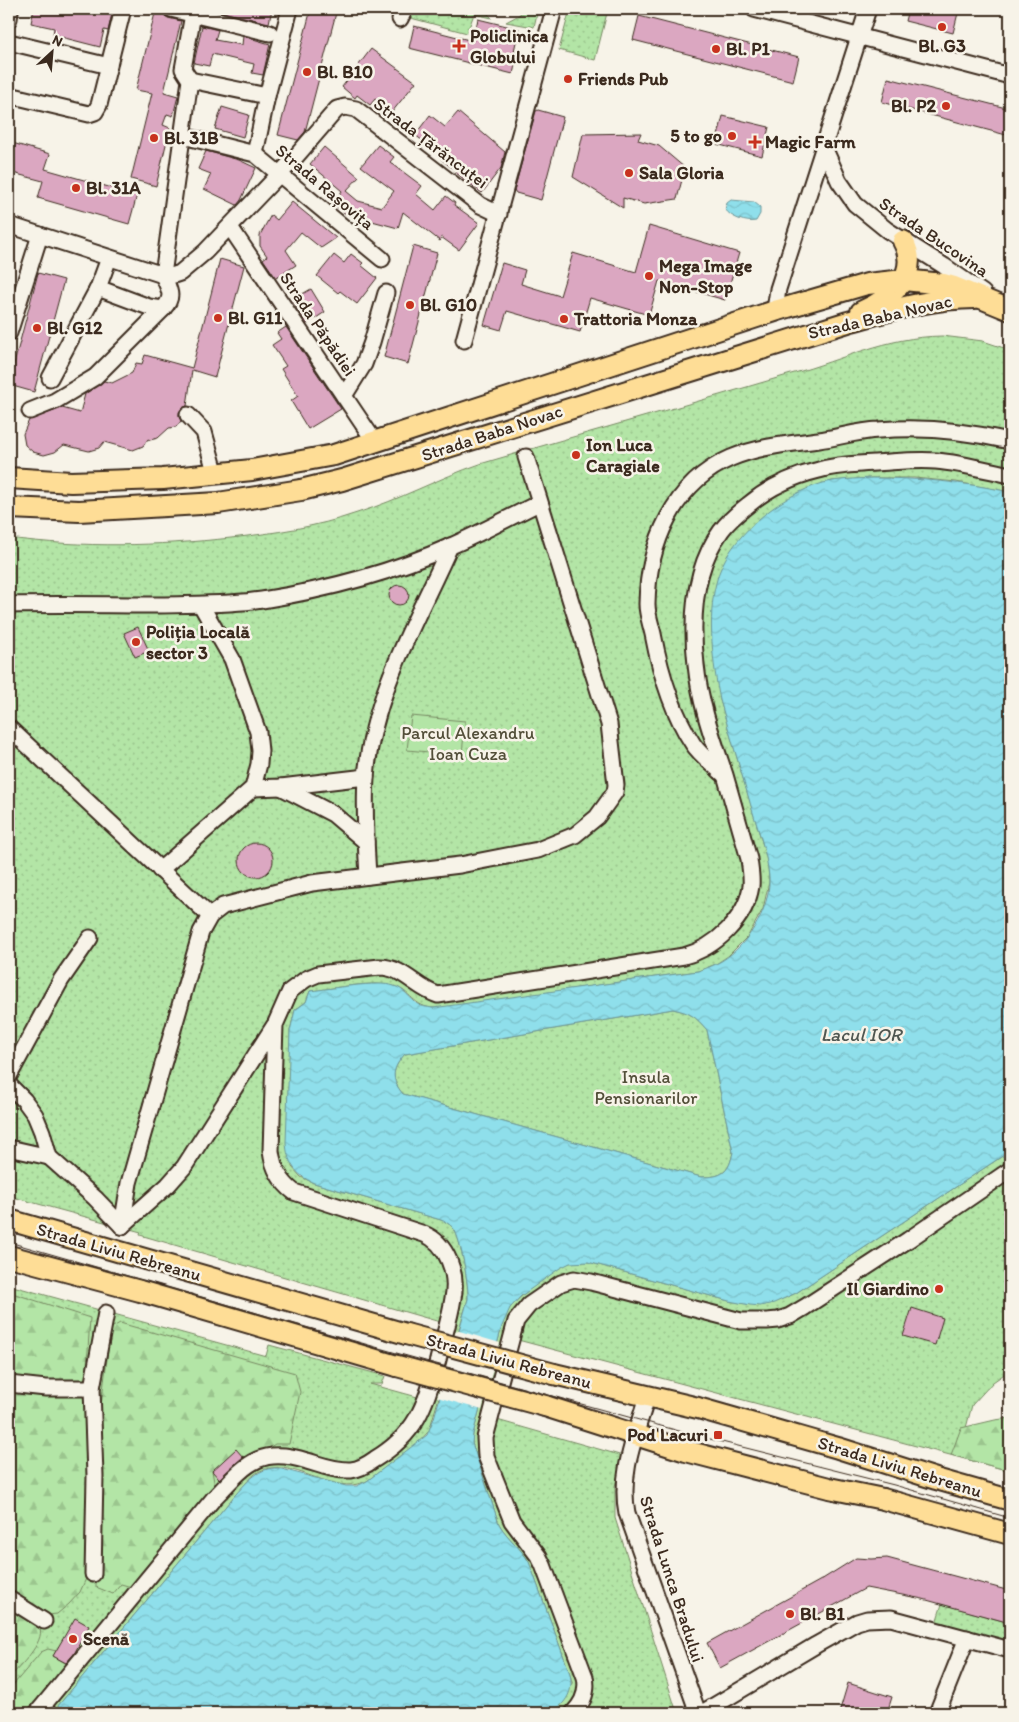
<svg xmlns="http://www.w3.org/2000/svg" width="1019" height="1722" viewBox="0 0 1019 1722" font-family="Itim,sans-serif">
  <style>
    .green { fill: url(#green-dots); stroke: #778862 }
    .forest { fill: url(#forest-firs); stroke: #778862 }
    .pitch { fill: #b3e5a6; stroke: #778862 }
    .water { fill: url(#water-waves); stroke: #6d9799; fill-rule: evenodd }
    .pier { fill: #f7f3e8 }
    .building { fill: #dba7c1; stroke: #3b2a1e }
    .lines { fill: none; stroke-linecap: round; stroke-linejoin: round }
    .minor-casing { stroke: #3b2a1e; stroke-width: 19 }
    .major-casing { stroke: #3b2a1e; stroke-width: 24 }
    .minor { stroke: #f7f3e8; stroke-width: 15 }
    .major { stroke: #fedd96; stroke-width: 20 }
    .tram { stroke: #3b2a1e; stroke-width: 1 }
    .major-bridge-casing { stroke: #3b2a1e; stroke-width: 24; stroke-linecap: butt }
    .major-bridge { stroke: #fedd96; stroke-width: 20 }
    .poi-dot { fill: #c8321e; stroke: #f7f3e8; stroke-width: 2 }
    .labels { text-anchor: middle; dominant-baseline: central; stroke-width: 5; stroke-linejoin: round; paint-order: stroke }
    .poi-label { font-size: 18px; font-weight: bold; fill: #3b2a1e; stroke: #f7f3e8; text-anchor: start }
    .street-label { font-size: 18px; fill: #3b2a1e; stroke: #f7f3e8 }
    .park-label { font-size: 18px; fill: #534f39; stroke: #f7f3e8 }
    .water-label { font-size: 19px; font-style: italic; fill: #505751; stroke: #f7f3e8 }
  </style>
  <defs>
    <pattern id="green-dots" width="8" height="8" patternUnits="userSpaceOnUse" patternTransform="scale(1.25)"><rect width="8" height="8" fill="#b3e5a6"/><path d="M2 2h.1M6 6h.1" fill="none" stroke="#9bc58e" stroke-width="1.8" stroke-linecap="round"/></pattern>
    <pattern id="forest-firs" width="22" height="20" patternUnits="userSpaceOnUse" patternTransform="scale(1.25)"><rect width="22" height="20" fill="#b3e5a6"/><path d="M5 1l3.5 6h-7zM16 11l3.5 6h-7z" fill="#9bc58e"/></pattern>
    <pattern id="water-waves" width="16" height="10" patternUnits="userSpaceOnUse" patternTransform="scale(1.25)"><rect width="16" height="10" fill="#8fdfeb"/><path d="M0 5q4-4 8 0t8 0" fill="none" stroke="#7cc0c9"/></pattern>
  </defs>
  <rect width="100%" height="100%" fill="#f7f3e8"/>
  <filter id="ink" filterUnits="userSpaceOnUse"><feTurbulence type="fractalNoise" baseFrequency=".02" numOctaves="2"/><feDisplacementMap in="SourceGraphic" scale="10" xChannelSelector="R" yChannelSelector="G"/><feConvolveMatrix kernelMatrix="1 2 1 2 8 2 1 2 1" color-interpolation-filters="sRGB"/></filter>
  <g filter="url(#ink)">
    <g class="green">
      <polygon points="410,9 483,9 492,18 474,14 467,33 407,17"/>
      <polygon points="524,9 538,9 534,27 506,22 519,15"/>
      <polygon points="570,9 608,9 595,60 559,50"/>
      <path d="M942,336L983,341L1010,350V492L956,482L914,478H872L832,481L796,495L771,510L749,529L727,556L720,700L764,849L768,865L769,882L763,909L748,936L728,956L716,964L698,971C641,979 585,987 529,995C498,1000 466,1006 435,1008C413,1008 411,990 393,986C371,980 333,989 310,991L306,1002L295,1010L290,1031L292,1167L301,1177L314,1183L441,1220C446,1222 450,1224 454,1229C461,1240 469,1286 468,1299L429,1431L418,1443L367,1481C332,1498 290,1454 258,1472C250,1477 243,1487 236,1494L52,1713H9V1285L266,1356L269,1345L385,1376L382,1384H370L421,1398L440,1322L140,1235L141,1232L9,1196V538C83,548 157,546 231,538C274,533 317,527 357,513C399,500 439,478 480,464C584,433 688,405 791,374C845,359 885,337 942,336Z"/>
      <path d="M673,1009C691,1013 695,1016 707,1030L733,1152C729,1173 722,1177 701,1177L403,1094C390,1079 392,1068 405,1054Z"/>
      <path d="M1010,1151V1370L993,1382L972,1405L961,1447L1010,1471L518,1340L497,1420L623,1456L615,1486V1518L677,1713H552L557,1709L572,1683L570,1674L529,1562C521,1548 507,1538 499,1524L472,1443L473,1434L502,1326C504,1319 506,1313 510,1308C519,1296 555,1268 569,1263C575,1261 582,1262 588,1262L729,1301C755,1306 772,1305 796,1293Z"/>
      <polygon points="942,1604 1010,1623 1010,1645 935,1626"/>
    </g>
    <g class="forest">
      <polygon points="9,1292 90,1318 86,1382 9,1380"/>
      <polygon points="120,1323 295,1373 300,1392 289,1444 275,1444 226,1475 244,1459 236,1450 212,1471 215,1487 135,1588 121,1584 113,1594 96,1587 99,1421 111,1328"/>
      <polygon points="9,1390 85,1393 85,1402 91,1476 88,1574 80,1592 69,1604 57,1614 48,1615 9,1590"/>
      <polygon points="1010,1418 1010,1471 951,1455 961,1428 995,1420"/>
      <path d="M9,1607L40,1627C45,1643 19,1667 9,1678Z"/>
      <polygon points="48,1649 56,1651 53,1656 67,1664 71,1659 75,1661 31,1713 9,1713 9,1690 41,1652"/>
    </g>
    <polygon class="pitch" points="411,716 465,721 462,755 407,750"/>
    <g class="water">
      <path d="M731,200L754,202L760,207V214L756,221C746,223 731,218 725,209L727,203Z"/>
      <path d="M872,478C919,478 964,482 1010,492V1151L796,1293L774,1303L760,1306L750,1305L729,1301L588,1262L570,1263L560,1268L521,1296L510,1308L502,1326L473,1434L472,1443L499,1524C507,1538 521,1548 529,1562L570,1674C574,1691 566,1703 552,1713H52L236,1494C248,1481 259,1467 278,1468L346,1486H357L367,1481L427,1435L434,1418L468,1299C469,1286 461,1240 454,1229C450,1224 446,1222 441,1220L314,1183C295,1175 287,1162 286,1142L290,1031L295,1010L306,1002L310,991C329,989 378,980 394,986C404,989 408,996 415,1002C420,1007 427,1007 433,1008L698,971C704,969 710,967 716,964C745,950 771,910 769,877C767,851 756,825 749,799C739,766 730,733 720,700C713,666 707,617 716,583C726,538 780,495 823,483C839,479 856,479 872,478ZM673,1009C691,1013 695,1016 707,1030L733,1152C729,1173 722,1177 701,1177L403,1094C390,1079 392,1068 405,1054Z"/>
    </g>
    <polygon class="pier" points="456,1330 500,1343 482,1410 437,1397"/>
    <g class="building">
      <polygon points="34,9 113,9 108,31 104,30 100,47 53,35 54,28 31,23"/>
      <polygon points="156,9 162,9 164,15 168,18 181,21 164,92 178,96 173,116 167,114 163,125 170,128 156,186 131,179 152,93 136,90"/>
      <polygon points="210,9 272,9 269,23"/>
      <polygon points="311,9 337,9 305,132 298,140 278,135"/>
      <polygon points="908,9 959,9 953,33 905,21"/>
      <polygon points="639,16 799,57 793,81 633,40"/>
      <polygon points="478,19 519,29 514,51 518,52 513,74 409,48 414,26 473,41"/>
      <polygon points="202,26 218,30 215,40 242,45 243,36 270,44 263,75 252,73 254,64 212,54 209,66 194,63"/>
      <polygon points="371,49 416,82 392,112 375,99 370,105 357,95 355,98 342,87"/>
      <polygon points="888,78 1010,109 1010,136 882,102"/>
      <polygon points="222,107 249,115 243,137 215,129"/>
      <polygon points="538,110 563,117 541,200 516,193 514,190 536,111"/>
      <polygon points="458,112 505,152 501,168 482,193 456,173 457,172 441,159 443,156 415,135 430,115 445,127"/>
      <polygon points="723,116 769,127 762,156 716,144"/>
      <polygon points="641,133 638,140 659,146 685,168 677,199 644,204 623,198 623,208 573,177 583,134"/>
      <polygon points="9,142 50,154 45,169 137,195 129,224 38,198 43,181 9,172"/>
      <polygon points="378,145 394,157 390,162 422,186 416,194 435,210 446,196 455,203 454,205 479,223 459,250 441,237 440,241 403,212 398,228 346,214 333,204 342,191 310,164 324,147 359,177 346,191 358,201 382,207 394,191 361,166"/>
      <polygon points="206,151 239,160 256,168 241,200 237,205 204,189 211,174 198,169"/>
      <polygon points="292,202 336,238 321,248 301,232 286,250 296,265 276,278 263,259 267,256 260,246 260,235 271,215 277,220"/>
      <polygon points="649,226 739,253 725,300 659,281 649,315 590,298 580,332 507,311 501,330 484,325 502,263 525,270 521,284 560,296 573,253 636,272"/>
      <polygon points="413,246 437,253 408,364 384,357"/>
      <polygon points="351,254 363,263 361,265 377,278 357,304 340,291 338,293 317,276 334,255 344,263"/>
      <polygon points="220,259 244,266 215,377 192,370 187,406 182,408 179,412 179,417 181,421 176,427 169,428 158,438 150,440 148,439 143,446 133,450 104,442 99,448 89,451 64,445 55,452 44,455 33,452 25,445 23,434 29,420 62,408 80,413 85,394 104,381 112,383 132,373 136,363 142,364 145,355 192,368"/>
      <polygon points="38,273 64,280 34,392 9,385 9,383"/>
      <polygon points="311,289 325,312 307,324 292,300"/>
      <polygon points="286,327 341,409 308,429 291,401 298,396 281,369 286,366 272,345 281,339 277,333"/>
      <circle cx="399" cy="595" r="10"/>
      <polygon points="138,627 149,651 135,657 124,633"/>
      <circle cx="256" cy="860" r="17"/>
      <polygon points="912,1308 943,1318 935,1345 903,1336"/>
      <polygon points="236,1449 243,1457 219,1479 212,1471"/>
      <polygon points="856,1558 871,1559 887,1558 1010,1591 1010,1623 923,1599 866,1588 720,1668 707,1643 821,1580"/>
      <polygon points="75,1618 89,1626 74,1654 66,1663 53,1656"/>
      <polygon points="848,1683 892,1697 887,1713 839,1713"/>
    </g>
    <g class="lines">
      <defs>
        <g id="minor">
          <polyline points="9,9 10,12 9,19"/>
          <polyline points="171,9 270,33"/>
          <polyline points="754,9 1010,76"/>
          <polyline points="400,19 405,9"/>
          <polyline points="9,42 109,66"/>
          <polyline points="190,80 267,96"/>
          <polyline points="9,95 89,114 95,112 99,105 123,9"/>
          <polyline points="183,136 255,154 382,259"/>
          <polyline points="823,145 839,181 855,204 887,230 944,266 983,293"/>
          <polyline points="255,154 267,96 290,9"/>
          <polyline points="9,225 163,275 171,276 180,273 205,252 292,161 337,109 345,107 356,109 480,205 499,214"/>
          <polyline points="230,227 375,442"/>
          <path d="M109,258L98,288L149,307L163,309C175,296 169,290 163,275"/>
          <polyline points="163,275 190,80 183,69 193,14"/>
          <polyline points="778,310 776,303 778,289 868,9"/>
          <polyline points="9,333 40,235"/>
          <polyline points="464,340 554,9"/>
          <polyline points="50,378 98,288"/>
          <polyline points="344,396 364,364 372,342 386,293"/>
          <polyline points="30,411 55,401 95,377 163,309"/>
          <polyline points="188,415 204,432 216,475"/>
          <path d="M9,605C59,604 110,605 160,605C194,604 228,605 262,600C325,590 393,572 451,546C481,533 510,517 539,503"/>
          <polyline points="9,728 210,916"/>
          <path d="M722,773C713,764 700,755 693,744C672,712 660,671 653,634C651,625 647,614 647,604C648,545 673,483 731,458C759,446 789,444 819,440C839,437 859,431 879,430C923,426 967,431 1010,441"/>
          <polyline points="281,787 333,814 366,842"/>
          <polyline points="253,788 281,787 366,777"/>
          <polyline points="160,870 253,788 259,764 260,751 258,732 232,659 201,605"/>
          <path d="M368,876C366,844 364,810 366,778C372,695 417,620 450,546"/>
          <polyline points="9,1076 61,980 90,938"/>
          <polyline points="9,1085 24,1100 35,1115 42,1132 49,1157 95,1198 122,1226"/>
          <polyline points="9,1148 49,1157"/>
          <polyline points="122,1226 129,1183 201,932 210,916 223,906 312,883 460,865 538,850 575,835 597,817 615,792 616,785 609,724 526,457"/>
          <polyline points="122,1226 168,1185 184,1167 274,1026"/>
          <polyline points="9,1384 46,1388 92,1388"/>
          <path d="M647,1397C636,1435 619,1473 627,1513L698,1713"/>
          <polyline points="93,1574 95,1476 92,1388 106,1313"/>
          <polyline points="9,1599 44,1621"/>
          <path d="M37,1713L214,1498C245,1466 259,1445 307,1461C321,1465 336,1471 351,1470C360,1469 368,1464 375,1459C418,1433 425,1405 438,1360C443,1339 450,1319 453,1298C458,1274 447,1243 424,1234L294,1192C281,1182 273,1168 271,1151L275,1025L290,991L306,979L318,974L380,967C403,967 417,989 438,995L684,956C715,948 746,919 751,886C752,877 750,868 749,859C741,831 733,803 725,775C713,739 700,704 696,665C691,620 693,569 721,531C728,521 739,512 748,505C768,488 794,476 819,470C837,465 856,464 875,463C895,462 916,459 936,461C961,463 986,470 1010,475"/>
          <path d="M573,1713C583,1703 588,1691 585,1677L543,1565L539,1557L512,1521L486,1456L485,1438L516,1321L529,1305L561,1283L574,1279L591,1282L741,1321H767L778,1320L790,1316L805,1307L908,1240L1010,1170"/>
          <polyline points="702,1713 816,1645 857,1622 867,1619 891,1618 1010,1650"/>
          <polyline points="937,1713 967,1638"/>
        </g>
        <g id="major">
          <path d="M861,312C890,299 922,275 903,241"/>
          <polyline points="9,478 71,482 163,479 252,470 334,455 778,310 867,284 904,280 943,284 954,287 1010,310"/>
          <path d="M9,508L79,511L218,503L301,490L342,480L848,322C889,311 931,298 975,298"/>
          <polyline points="9,1220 406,1334"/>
          <polyline points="9,1256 140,1291 397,1366"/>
          <polyline points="554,1374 698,1408 838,1448 936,1479 1010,1500"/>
          <polyline points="545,1406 686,1451 829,1488 883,1499 1010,1534"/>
        </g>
      </defs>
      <use href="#minor" class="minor-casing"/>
      <use href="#major" class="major-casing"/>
      <use href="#minor" class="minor"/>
      <use href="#major" class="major"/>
      <polyline class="tram" points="9,1242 400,1354 690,1434 894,1485 1010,1518"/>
      <defs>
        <g id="major-bridge">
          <polyline points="406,1334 554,1374"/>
          <polyline points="397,1366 545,1406"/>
        </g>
      </defs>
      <use href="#major-bridge" class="major-bridge-casing"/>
      <use href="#major-bridge" class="major-bridge"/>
    </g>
  </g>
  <g class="poi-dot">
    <circle cx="942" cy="27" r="5"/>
    <path d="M456.5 38.5h5v5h5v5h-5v5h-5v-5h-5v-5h5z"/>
    <circle cx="716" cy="49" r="5"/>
    <circle cx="307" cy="72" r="5"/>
    <circle cx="568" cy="79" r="5"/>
    <circle cx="946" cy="106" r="5"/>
    <circle cx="732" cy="136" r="5"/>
    <circle cx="154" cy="138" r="5"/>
    <path d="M752.5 134.5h5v5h5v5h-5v5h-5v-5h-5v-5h5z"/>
    <circle cx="629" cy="173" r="5"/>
    <circle cx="76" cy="188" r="5"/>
    <circle cx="649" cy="276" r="5"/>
    <circle cx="410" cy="305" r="5"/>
    <circle cx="218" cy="318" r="5"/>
    <circle cx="564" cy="319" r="5"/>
    <circle cx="37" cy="328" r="5"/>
    <circle cx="576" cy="455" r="5"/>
    <circle cx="136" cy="642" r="5"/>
    <circle cx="939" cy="1289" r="5"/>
    <rect x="713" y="1430" width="10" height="10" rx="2.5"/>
    <circle cx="790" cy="1614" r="5"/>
    <circle cx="73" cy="1639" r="5"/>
  </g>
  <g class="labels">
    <g class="poi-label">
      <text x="470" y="36">Policlinica<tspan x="470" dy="21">Globului</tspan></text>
      <text x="942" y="46" text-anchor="middle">Bl. G3</text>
      <text x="726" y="49">Bl. P1</text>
      <text x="317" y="72">Bl. B10</text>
      <text x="578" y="79">Friends Pub</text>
      <text x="936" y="106" text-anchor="end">Bl. P2</text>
      <text x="722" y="136" text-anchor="end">5 to go</text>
      <text x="164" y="138">Bl. 31B</text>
      <text x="765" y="142">Magic Farm</text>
      <text x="639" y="173">Sala Gloria</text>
      <text x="86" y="188">Bl. 31A</text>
      <text x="659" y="266">Mega Image<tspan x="659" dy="21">Non-Stop</tspan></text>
      <text x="420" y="305">Bl. G10</text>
      <text x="228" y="318">Bl. G11</text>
      <text x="574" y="319">Trattoria Monza</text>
      <text x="47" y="328">Bl. G12</text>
      <text x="586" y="445">Ion Luca<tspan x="586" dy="21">Caragiale</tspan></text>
      <text x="146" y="632">Poliția Locală<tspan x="146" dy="21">sector 3</tspan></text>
      <text x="929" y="1289" text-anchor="end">Il Giardino</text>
      <text x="708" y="1435" text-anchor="end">Pod Lacuri</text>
      <text x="800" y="1614">Bl. B1</text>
      <text x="83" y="1639">Scenă</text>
    </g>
    <g class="street-label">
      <text transform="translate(431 143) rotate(37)">Strada Țărăncuței</text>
      <text transform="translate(325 187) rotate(40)">Strada Rașovița</text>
      <text transform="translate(934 237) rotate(34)">Strada Bucovina</text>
      <text transform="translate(880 317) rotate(-13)">Strada Baba Novac</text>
      <text transform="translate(318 324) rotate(56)">Strada Păpădiei</text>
      <text transform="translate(492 433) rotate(-18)">Strada Baba Novac</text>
      <text transform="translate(119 1252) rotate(16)">Strada Liviu Rebreanu</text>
      <text transform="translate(509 1361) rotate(15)">Strada Liviu Rebreanu</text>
      <text transform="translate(900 1467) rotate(17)">Strada Liviu Rebreanu</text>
      <text transform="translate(672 1579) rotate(72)">Strada Lunca Bradului</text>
    </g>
    <g class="park-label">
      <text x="468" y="733">Parcul Alexandru<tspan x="468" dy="21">Ioan Cuza</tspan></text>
      <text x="646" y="1077">Insula<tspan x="646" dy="21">Pensionarilor</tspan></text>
    </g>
    <g class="water-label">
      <text x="861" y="1034">Lacul IOR</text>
    </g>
  </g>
  <rect width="1019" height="1722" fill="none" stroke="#f7f3e8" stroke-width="30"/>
  <rect x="15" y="15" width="989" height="1692" fill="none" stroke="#3b2a1e" stroke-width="2" filter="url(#ink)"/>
  <g transform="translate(52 52) rotate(26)" stroke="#f7f3e8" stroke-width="4" paint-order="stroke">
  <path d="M0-4L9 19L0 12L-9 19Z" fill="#3b2a1e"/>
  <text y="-8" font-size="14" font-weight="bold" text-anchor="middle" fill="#3b2a1e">N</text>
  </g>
</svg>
